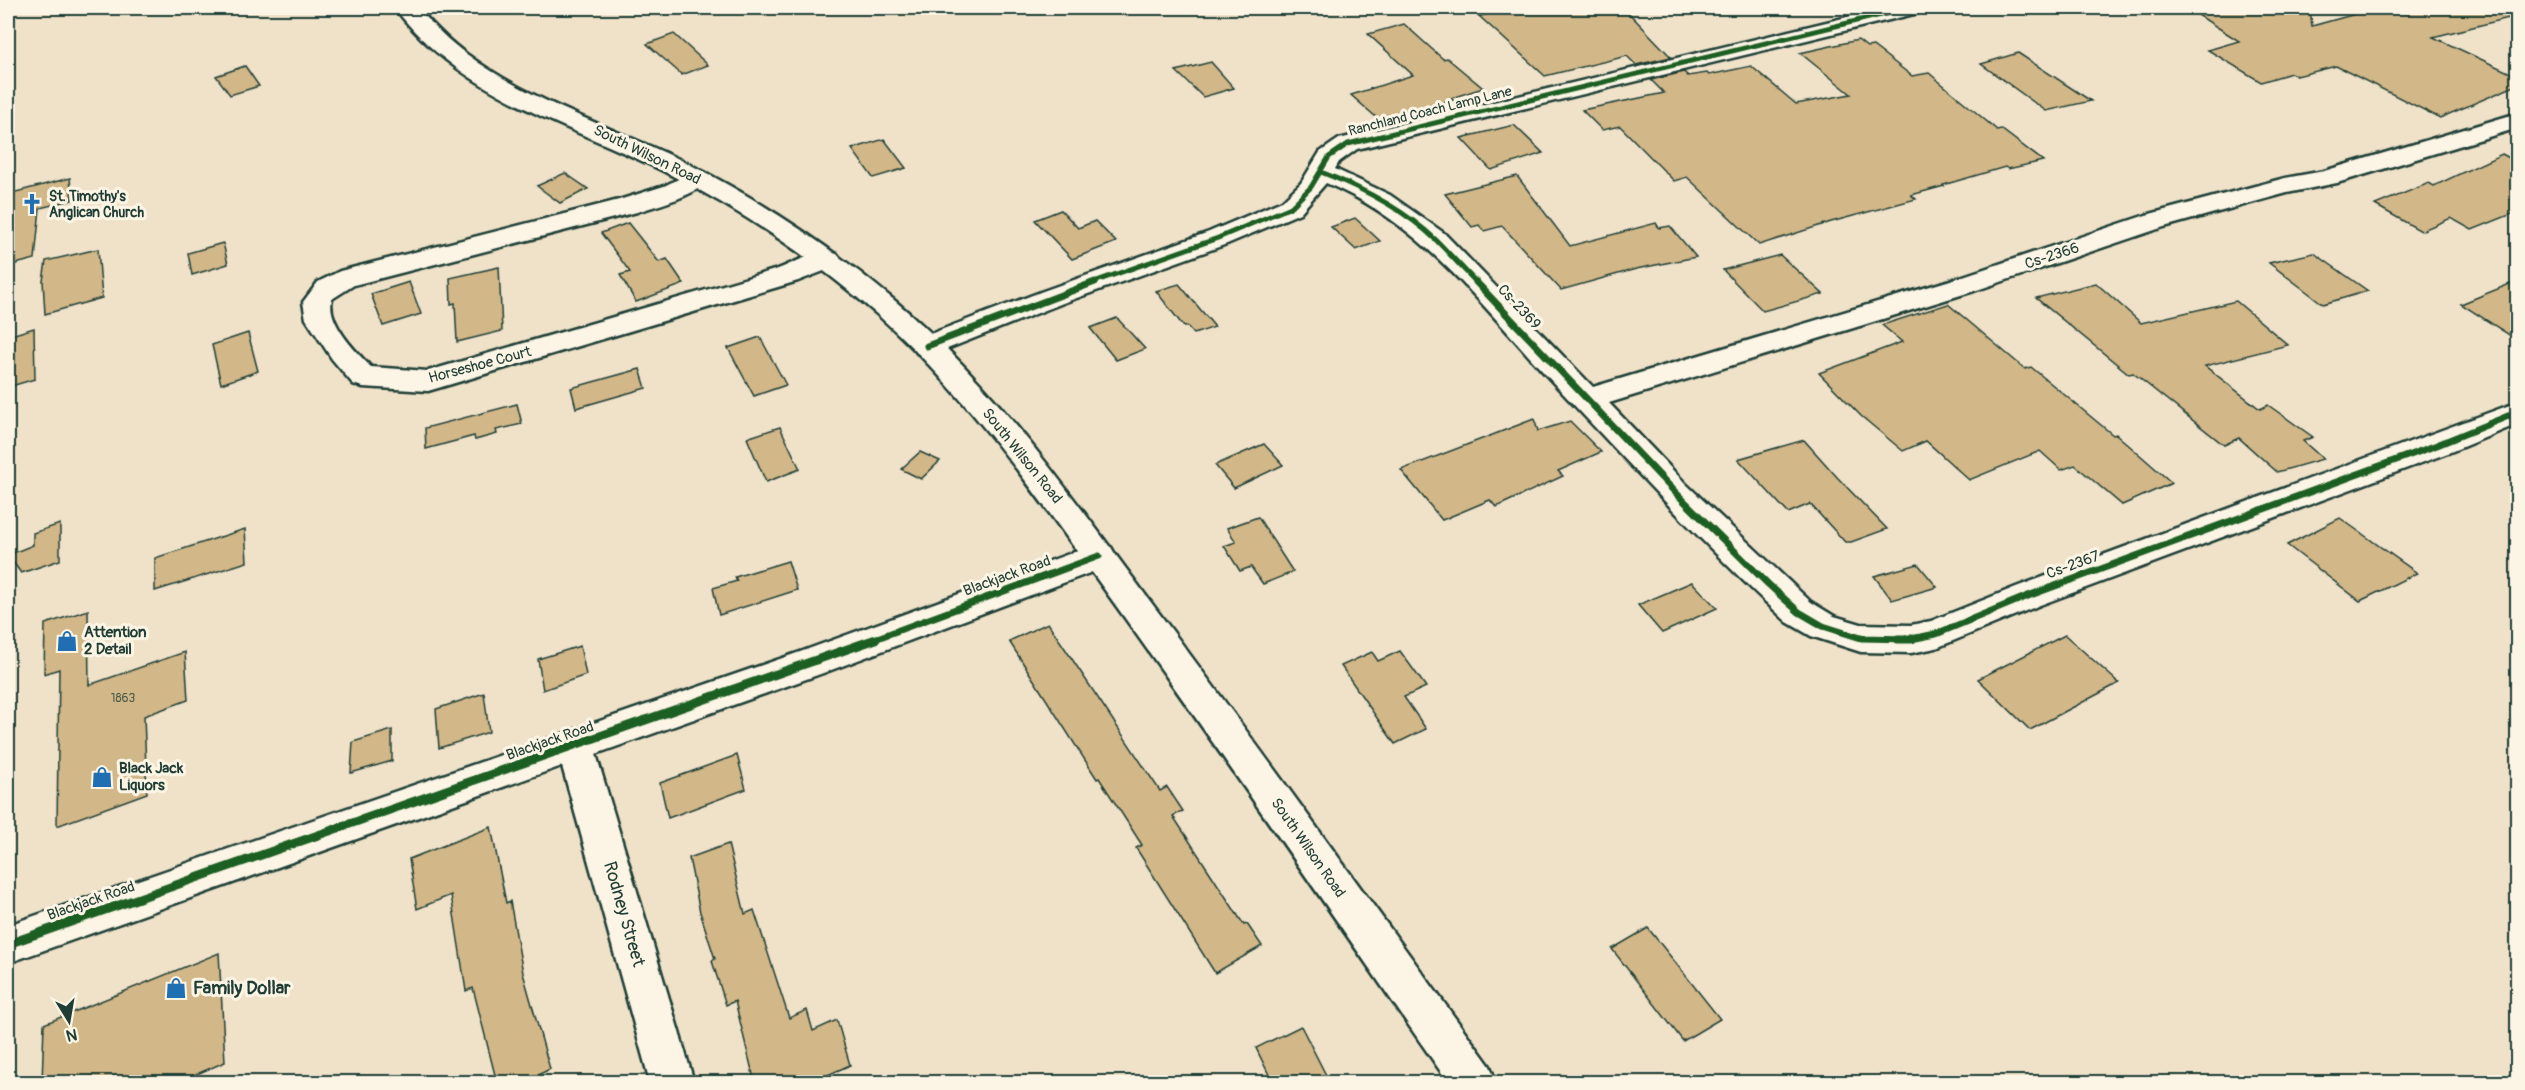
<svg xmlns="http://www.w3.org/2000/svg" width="2525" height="1090" viewBox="0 0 2525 1090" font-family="Pangolin,sans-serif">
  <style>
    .building { fill: #d2b788; stroke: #1f3d34; stroke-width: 1.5 }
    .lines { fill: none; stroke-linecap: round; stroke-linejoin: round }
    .minor-casing { stroke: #1f3d34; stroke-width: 5 }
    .major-casing { stroke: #1f3d34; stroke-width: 5 }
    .minor { fill: #fcf5e5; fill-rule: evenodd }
    .major { fill: #fcf5e5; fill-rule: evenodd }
    .cycleway-far2-casing { stroke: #fcf5e5; stroke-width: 8 }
    .cycleway-far1-casing { stroke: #fcf5e5; stroke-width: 10 }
    .cycleway-casing { stroke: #fcf5e5; stroke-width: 13 }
    .cycleway-far2 { stroke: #1b5e20; stroke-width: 5 }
    .cycleway-far1 { stroke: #1b5e20; stroke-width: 7 }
    .cycleway { stroke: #1b5e20; stroke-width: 9 }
    .labels { text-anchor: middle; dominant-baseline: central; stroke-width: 6; stroke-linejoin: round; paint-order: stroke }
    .number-label { font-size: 12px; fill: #4c5c49 }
    .far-street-label { font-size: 14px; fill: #1f3d34; stroke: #fcf5e5 }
    .far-poi-label { font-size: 14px; font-weight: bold; fill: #1f3d34; stroke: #fcf5e5; text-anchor: start }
    .street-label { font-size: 15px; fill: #1f3d34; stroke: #fcf5e5 }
    .poi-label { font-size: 15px; font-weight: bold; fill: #1f3d34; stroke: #fcf5e5; text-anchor: start }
    .near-street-label { font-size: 18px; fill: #1f3d34; stroke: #fcf5e5 }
    .near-poi-label { font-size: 18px; font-weight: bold; fill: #1f3d34; stroke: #fcf5e5; text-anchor: start }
  </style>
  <rect width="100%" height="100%" fill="#efe2c9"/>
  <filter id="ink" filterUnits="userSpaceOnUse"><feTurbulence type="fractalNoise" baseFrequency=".0167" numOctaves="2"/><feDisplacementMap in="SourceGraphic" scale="12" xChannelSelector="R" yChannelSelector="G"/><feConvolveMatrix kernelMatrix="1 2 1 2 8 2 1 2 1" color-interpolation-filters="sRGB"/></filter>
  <g filter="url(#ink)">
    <g class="building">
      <polygon points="1520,8 1624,8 1671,57 1636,65 1627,56 1545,76 1479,16"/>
      <polygon points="2187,8 2310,8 2312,26 2377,8 2517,8 2517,16 2433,37 2517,76 2517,85 2440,118 2336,66 2297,76 2291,73 2261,82 2208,50 2239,41"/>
      <polygon points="1404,24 1443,59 1447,58 1483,88 1451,98 1453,100 1377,118 1351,95 1413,75 1368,34"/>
      <polygon points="674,34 708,65 682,75 647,44"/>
      <polygon points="1858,40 1867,47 1873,46 1912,76 1929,73 1997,130 2001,129 2043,161 2008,169 2005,167 1943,185 1944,186 1911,195 1916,199 1831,222 1759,245 1687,177 1674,181 1620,126 1602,130 1582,110 1664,93 1651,80 1684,72 1688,76 1707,73 1709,75 1751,66 1796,104 1851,94 1800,53"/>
      <polygon points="2018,53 2091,101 2046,111 1981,64"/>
      <polygon points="1211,62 1234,88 1203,97 1176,71"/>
      <polygon points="245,66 259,86 230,95 216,76"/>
      <polygon points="1514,125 1543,153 1491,170 1461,138"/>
      <polygon points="884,139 906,168 873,178 852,149"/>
      <polygon points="2502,154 2517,162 2517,212 2472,230 2451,218 2421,231 2375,205 2429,183 2434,186"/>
      <polygon points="565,173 588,189 560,203 537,186"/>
      <polygon points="1517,176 1570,246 1656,223 1659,228 1670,226 1696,257 1636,269 1561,290 1502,226 1484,231 1479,225 1472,227 1445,194"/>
      <polygon points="70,178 72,200 40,208 35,259 8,266 8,194"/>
      <polygon points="1061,210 1078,228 1095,221 1116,242 1072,259 1035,220"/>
      <polygon points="1355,218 1380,241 1356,250 1331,227"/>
      <polygon points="628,223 659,262 667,259 684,284 636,302 620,275 630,272 601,233"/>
      <polygon points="223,243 228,264 192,275 188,253"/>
      <polygon points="98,249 102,298 45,314 43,281 46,261"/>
      <polygon points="2314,253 2368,291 2323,304 2269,263"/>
      <polygon points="1780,255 1823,294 1763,311 1723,270"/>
      <polygon points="499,267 502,331 457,342 455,303 451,304 450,278"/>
      <polygon points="2517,281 2517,340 2461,304"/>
      <polygon points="409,282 421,314 383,326 371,294"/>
      <polygon points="2096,283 2141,323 2236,301 2288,345 2205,366 2260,409 2268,405 2313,437 2303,441 2323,459 2277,472 2239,438 2224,445 2133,373 2129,374 2036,298"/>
      <polygon points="1179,284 1215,327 1194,334 1187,326 1184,327 1156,291"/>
      <polygon points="1948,304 2025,369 2031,367 2113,435 2116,434 2172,483 2122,505 2075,465 2061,470 2040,451 1969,480 1926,441 1903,451 1861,416 1819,373 1902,342 1882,325"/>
      <polygon points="1117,318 1145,349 1116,360 1090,328"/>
      <polygon points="34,328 35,379 8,387 8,336"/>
      <polygon points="248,333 258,371 221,384 212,345"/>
      <polygon points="760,337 786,385 754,396 728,348"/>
      <polygon points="640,369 646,388 576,408 571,388"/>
      <polygon points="517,404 522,424 496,430 497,434 475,440 474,436 426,449 425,428"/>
      <polygon points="1534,419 1538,431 1570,421 1601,452 1558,471 1563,476 1496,507 1490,500 1442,520 1401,470"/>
      <polygon points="780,427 800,469 766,482 747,438"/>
      <polygon points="1804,440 1837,477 1887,529 1851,542 1845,542 1810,504 1788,513 1738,459"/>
      <polygon points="1264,444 1283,465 1234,488 1215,465"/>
      <polygon points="920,452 940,461 921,479 901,469"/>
      <polygon points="1258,517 1293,572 1263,584 1251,567 1240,571 1224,546 1236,542 1227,528"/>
      <polygon points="2340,518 2417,573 2360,601 2287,545"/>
      <polygon points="60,524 60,560 21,573 8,555 33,545 33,533"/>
      <polygon points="245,529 247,562 155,591 155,558"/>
      <polygon points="788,561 797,590 719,615 713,588 737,581 735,577"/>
      <polygon points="1918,564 1937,587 1892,600 1874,576"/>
      <polygon points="1692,582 1717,608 1662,633 1638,605"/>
      <polygon points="88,610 89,685 185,652 188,700 144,716 147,793 57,826 59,669 44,674 45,624"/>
      <polygon points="1048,623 1160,791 1167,787 1183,811 1173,816 1244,925 1247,924 1262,946 1215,973 1136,848 1142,845 1099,778 1097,779 1009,641"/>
      <polygon points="2065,635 2119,683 2030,730 1978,679"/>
      <polygon points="580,646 586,675 543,690 538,659"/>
      <polygon points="1400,651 1426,687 1404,697 1426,729 1395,744 1341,666 1372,652 1378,661"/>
      <polygon points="484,693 489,732 439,748 436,709"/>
      <polygon points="392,730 392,761 351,773 353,742"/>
      <polygon points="737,755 746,789 668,818 660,783"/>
      <polygon points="491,827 506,903 510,901 523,973 550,1069 522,1083 497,1083 473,988 466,991 451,895 417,909 409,859"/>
      <polygon points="728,844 745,914 754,910 789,1018 807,1010 813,1031 837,1020 850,1065 810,1083 755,1083 735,1001 726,1005 712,961 715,959 700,912 689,858"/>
      <polygon points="1648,928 1720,1019 1683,1041 1612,949"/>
      <polygon points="219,953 225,1062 176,1083 42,1083 44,1024"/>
      <polygon points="1301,1026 1330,1083 1273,1083 1256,1048"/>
    </g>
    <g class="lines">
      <defs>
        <g id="minor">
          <path d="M1885,8H1921L1918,13L1357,149L1339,162L1335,169L1390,195L1444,233L1593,387L1954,279L2146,215L2285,178L2324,171L2518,113V128L2337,183L2287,193L2164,227L1974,291L1609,403L1685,483L1811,602L1834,616L1861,624L1911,625L1931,621L2016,587L2518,402V424L2448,453L2040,605L1936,648L1911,653L1861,652L1811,636L1787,622C1702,544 1625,459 1546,375C1478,301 1421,223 1326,183L1300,213L1227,244L1063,303L937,353L927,356L917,353L913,346L917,339L1043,291L1209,232L1282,201L1301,183L1320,152L1339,139Z"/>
          <path d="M697,170L706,173L710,178C697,196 658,205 637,212L354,285L332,299C326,322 356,352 371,367L428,371L778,269C796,262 817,249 837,254L841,260L837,266L798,281L428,391L363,387L353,384L332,359L306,319L303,302L318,282L340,271L619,200L664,186Z"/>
          <polygon points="1099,543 1111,547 1116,556 1111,565 826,672 596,754 694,1082 650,1082 562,766 8,963 8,925 800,652"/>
        </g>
        <path id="major" d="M395,8H418C433,25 449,42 468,55C534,104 616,128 689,164C762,201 831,247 894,300C993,383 1067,490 1144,593C1261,749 1375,908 1490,1066L1496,1082H1448C1340,926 1233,769 1122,614C1047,510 975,402 879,316C815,260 744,212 669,174C574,126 461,97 395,8Z"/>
      </defs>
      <use href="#minor" class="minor-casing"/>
      <use href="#major" class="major-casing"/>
      <use href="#minor" class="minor"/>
      <use href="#major" class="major"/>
      <defs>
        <g id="cycleway-far2">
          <path d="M1321,172C1362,188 1404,209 1436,240C1450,254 1463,269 1477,283"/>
          <polyline points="1091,283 1218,238 1291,207 1311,187 1329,157 1348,144 1910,8"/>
        </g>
        <g id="cycleway-far1">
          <polyline points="1476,282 1674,491 1768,584 1799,612 1823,626 1861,638 1911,639 1936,634 2028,596 2437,445 2518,412"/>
          <polyline points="927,346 1095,282"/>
          <polyline points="872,640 1099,556"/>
        </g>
        <g id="cycleway">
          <polyline points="1898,639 1912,639"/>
          <polyline points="8,944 876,639"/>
        </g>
      </defs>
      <use href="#cycleway-far2" class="cycleway-far2-casing"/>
      <use href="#cycleway-far1" class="cycleway-far1-casing"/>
      <use href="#cycleway" class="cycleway-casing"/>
      <use href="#cycleway-far2" class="cycleway-far2"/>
      <use href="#cycleway-far1" class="cycleway-far1"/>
      <use href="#cycleway" class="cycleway"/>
    </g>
  </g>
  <defs>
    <symbol id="church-bare" viewBox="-9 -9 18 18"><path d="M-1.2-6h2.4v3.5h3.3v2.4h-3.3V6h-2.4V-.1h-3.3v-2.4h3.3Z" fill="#1f6fb2" stroke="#fcf5e5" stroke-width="2.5" paint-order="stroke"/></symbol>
    <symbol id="shop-bare" viewBox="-9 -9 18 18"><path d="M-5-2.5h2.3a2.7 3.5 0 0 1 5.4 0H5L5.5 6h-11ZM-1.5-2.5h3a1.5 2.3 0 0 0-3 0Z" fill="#1f6fb2" stroke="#fcf5e5" stroke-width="2.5" paint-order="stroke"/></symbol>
  </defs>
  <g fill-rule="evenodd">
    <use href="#church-bare" x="17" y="189" width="30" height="30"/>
    <use href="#shop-bare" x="52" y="626" width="30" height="30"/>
    <use href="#shop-bare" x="87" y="762" width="30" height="30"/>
    <use href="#shop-bare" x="161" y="973" width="30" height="30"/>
  </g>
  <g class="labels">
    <g class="number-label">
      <text x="123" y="698">1863</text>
    </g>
    <g class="far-street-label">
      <text transform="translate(1430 111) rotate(-14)">Ranchland Coach Lamp Lane</text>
    </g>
    <g class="far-poi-label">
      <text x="49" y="196">St. Timothy's<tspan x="49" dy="16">Anglican Church</tspan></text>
    </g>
    <g class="street-label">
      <text transform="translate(647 155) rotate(26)">South Wilson Road</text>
      <text transform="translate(2052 256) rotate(-18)">Cs-2366</text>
      <text transform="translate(1519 307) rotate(47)">Cs-2369</text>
      <text transform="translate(480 365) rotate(-15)">Horseshoe Court</text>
      <text transform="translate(1022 456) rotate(51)">South Wilson Road</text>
      <text transform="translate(2073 565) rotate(-20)">Cs-2367</text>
      <text transform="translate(1007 576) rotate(-20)">Blackjack Road</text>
      <text transform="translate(550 741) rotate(-19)">Blackjack Road</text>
      <text transform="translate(1308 848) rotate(55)">South Wilson Road</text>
      <text transform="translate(91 901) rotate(-19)">Blackjack Road</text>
    </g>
    <g class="poi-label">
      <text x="84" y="632">Attention<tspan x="84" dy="17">2 Detail</tspan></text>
      <text x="119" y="768">Black Jack<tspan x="119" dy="17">Liquors</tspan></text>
    </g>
    <g class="near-street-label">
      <text transform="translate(624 914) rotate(74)">Rodney Street</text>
    </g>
    <g class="near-poi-label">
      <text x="193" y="988">Family Dollar</text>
    </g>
  </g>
  <rect width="2525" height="1090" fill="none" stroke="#fcf5e5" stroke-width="30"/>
  <rect x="15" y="15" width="2495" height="1060" fill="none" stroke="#1f3d34" stroke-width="2" filter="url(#ink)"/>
  <g transform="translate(69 1021) rotate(169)" stroke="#fcf5e5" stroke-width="4.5" paint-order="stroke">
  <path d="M0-4.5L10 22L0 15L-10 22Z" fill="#1f3d34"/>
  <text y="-9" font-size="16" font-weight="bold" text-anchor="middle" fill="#1f3d34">N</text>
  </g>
</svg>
